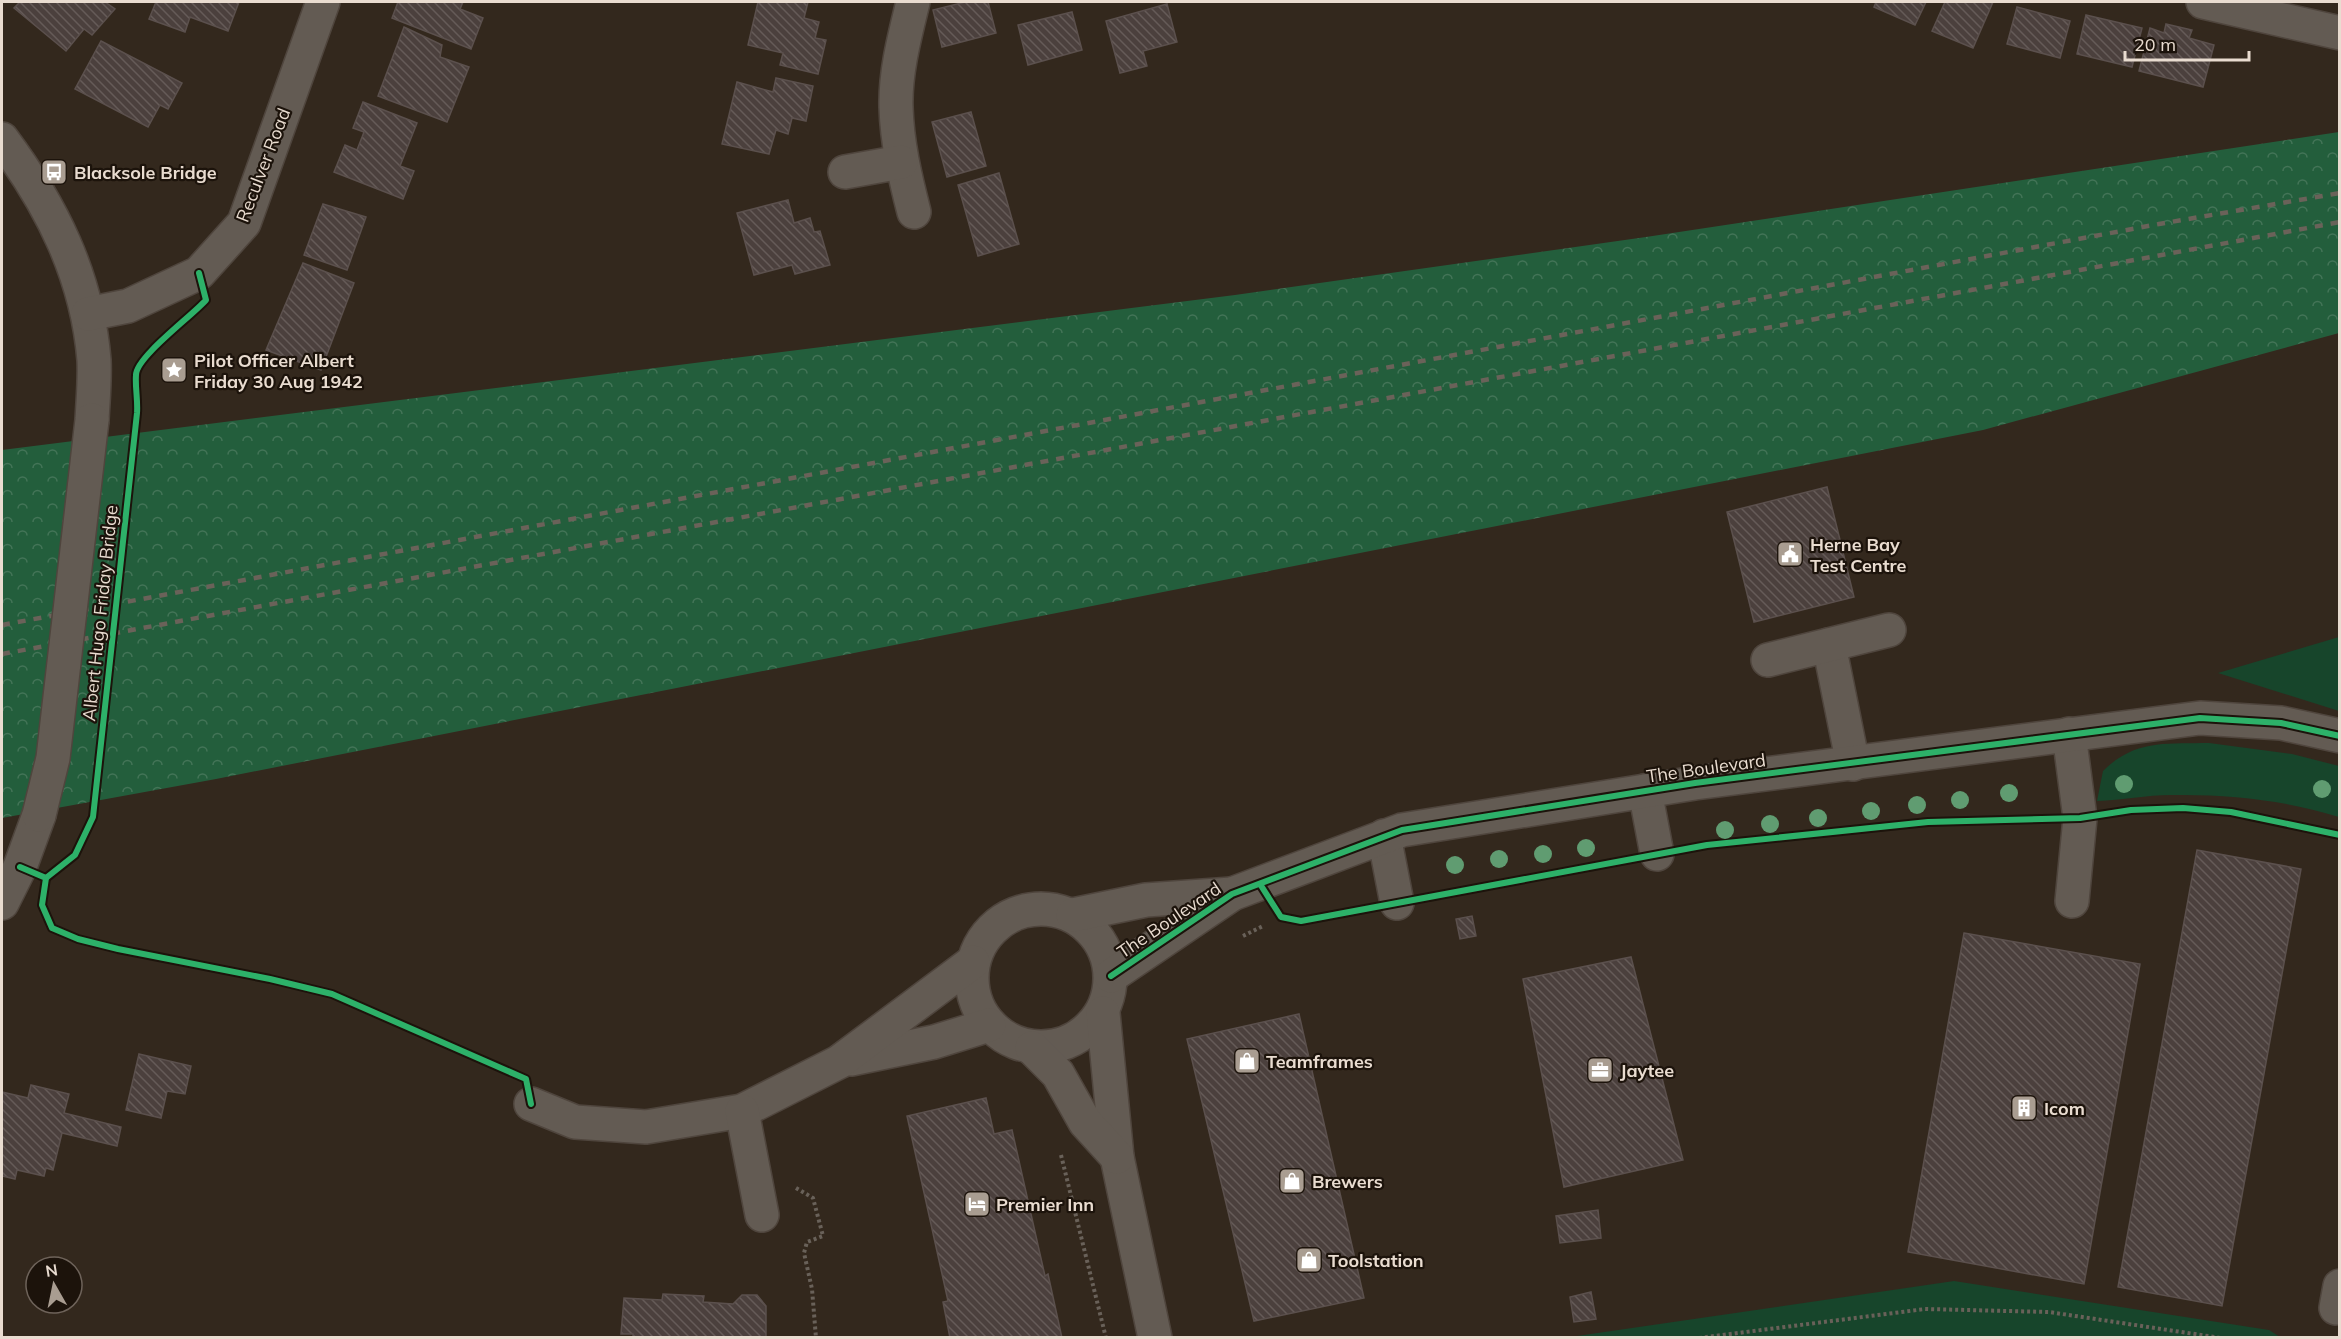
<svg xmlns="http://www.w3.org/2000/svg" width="2341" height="1339" viewBox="0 0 2341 1339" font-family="Mulish,sans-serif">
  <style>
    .green { fill: #17452b }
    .forest { fill: url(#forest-crowns) }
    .building { fill: url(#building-back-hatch); stroke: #5b504d; stroke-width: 1.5 }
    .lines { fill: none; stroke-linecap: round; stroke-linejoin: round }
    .minor-casing { stroke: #4f453d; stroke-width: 36 }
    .path { stroke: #696159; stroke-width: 4; stroke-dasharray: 3 3; stroke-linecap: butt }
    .minor { stroke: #635b53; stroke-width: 33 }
    .rail { stroke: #6a6259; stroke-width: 4.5; stroke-dasharray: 8 8; stroke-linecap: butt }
    .minor-bridge-casing { stroke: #4f453d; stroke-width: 36; stroke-linecap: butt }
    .minor-bridge { stroke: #635b53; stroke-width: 33 }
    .cycleway-casing { stroke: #1c130b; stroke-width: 10 }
    .cycleway { stroke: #2db169; stroke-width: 6 }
    .tree { fill: #609c71 }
    .labels { text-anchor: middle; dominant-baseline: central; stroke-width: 4.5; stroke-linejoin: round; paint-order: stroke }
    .street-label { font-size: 18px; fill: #e9dcd0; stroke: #1c130b }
    .poi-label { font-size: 18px; font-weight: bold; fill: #e9dcd0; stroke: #1c130b; text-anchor: start }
  </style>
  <defs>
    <pattern id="forest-crowns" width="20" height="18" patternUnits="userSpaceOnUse" patternTransform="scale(1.5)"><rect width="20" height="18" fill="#235e3c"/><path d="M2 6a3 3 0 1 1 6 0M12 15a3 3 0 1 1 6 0" fill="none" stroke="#437457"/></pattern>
    <pattern id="building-back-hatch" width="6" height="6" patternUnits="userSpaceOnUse" patternTransform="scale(1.5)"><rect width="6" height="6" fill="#4b403d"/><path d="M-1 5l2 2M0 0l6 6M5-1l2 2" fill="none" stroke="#655b58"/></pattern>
  </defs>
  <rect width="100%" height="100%" fill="#33281d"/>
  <g class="green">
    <polygon points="2339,637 2339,711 2218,673"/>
    <path d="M2209,743L2292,754L2339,766V817C2284,800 2229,794 2171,795C2147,795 2122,800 2097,801L2103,771C2135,739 2167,744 2209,743Z"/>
    <polygon points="1954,1281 2269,1330 2280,1337 1570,1337"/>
  </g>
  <polygon class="forest" points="2339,132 2339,333 1983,430 216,779 2,818 2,450 1235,295 1646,237"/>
  <g class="building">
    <polygon points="20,2 105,2 115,9 92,35 84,29 66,51 14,8"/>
    <polygon points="156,2 239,2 228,31 190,17 185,32 149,19"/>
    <polygon points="398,2 463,2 460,9 483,18 471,49 392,18"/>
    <polygon points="758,2 808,2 804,18 819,22 815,38 826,40 818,74 780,65 783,53 748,45"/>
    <polygon points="965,2 988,2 996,33 942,47 933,10"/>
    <polygon points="1876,2 1926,2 1915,25 1874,7"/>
    <polygon points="1945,2 1993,2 1973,48 1932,31"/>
    <polygon points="1167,4 1177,42 1143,51 1147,66 1120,73 1106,21"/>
    <polygon points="2017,7 2070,21 2060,58 2007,44"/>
    <polygon points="1072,12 1082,50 1028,65 1018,25"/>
    <polygon points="2086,15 2142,28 2132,67 2077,54"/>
    <polygon points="2166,24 2192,30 2189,38 2214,45 2203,87 2139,71 2150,28 2164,33"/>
    <polygon points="404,27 442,45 440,57 469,67 447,122 378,96"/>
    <polygon points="101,41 182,83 168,109 160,105 148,127 75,89"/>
    <polygon points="776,78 813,86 806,121 792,118 788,134 776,130 769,154 722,144 737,82 773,92"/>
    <polygon points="363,102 417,123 400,166 414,171 403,199 334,172 345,145 357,150 364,132 353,128"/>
    <polygon points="971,112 986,166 947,177 932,122"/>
    <polygon points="999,173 1019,244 978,256 958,185"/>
    <polygon points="788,200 794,223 810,218 814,232 820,231 830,265 795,274 792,265 754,275 737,213"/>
    <polygon points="323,204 366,217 347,270 304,255"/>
    <polygon points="303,263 354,283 321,370 266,350"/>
    <polygon points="1827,487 1854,597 1754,622 1727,512"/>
    <polygon points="2197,850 2301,869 2222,1306 2118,1287"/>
    <polygon points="1472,916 1476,936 1460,939 1456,919"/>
    <polygon points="1964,933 2140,964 2084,1284 1908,1252"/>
    <polygon points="1631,957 1683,1160 1564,1187 1523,979"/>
    <polygon points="1299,1014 1364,1298 1254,1321 1187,1039"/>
    <polygon points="139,1054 191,1066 185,1094 167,1091 161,1118 126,1110"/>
    <polygon points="31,1085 69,1094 64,1113 121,1127 117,1146 62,1133 53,1170 46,1168 44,1176 17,1170 15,1179 2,1176 2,1092 28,1098"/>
    <polygon points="986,1098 994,1134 1012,1130 1045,1276 1048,1274 1062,1338 950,1338 943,1302 948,1301 907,1116"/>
    <polygon points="1598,1210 1601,1238 1560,1243 1556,1216"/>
    <polygon points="1591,1292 1596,1319 1574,1322 1570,1297"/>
    <polygon points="663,1294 704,1296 703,1302 733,1304 742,1295 757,1295 766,1306 766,1338 633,1338 633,1334 621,1334 624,1298 662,1300"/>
  </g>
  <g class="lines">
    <defs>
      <g id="minor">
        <path d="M913,2C905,35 895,72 896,107C897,143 905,177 914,212"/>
        <polyline points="2203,2 2340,33"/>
        <path d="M2,139C52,206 87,276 94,360C95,380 93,400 92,420"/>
        <polyline points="845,172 901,162"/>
        <polyline points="88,314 128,306 199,273 244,223 323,2"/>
        <polyline points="1829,645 1853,764"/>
        <polyline points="1768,660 1889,630"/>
        <polyline points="2069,734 2080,818 2072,901"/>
        <polyline points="1645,791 1657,854"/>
        <polyline points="1384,836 1397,903"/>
        <polyline points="2,903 20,867 39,815"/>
        <circle cx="1041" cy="978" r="69"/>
        <polyline points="1073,915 1146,900 1232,894"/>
        <polyline points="1111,976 1232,894 1402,830 1695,783 2200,718 2281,723 2340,736"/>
        <polyline points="1103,1013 1117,1157 1155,1338"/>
        <polyline points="1032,1048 1058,1074 1085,1122 1117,1157"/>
        <polyline points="851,1059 934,1042 989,1025"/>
        <polyline points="531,1104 575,1122 646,1127 742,1111 839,1062 973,962"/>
        <polyline points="742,1111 762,1215"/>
        <polyline points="2336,1308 2340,1286"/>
      </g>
    </defs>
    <use href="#minor" class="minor-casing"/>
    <g class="path">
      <polyline points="43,907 52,928 78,939 332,994 510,1073"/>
      <polyline points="1243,936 1263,926"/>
      <polyline points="1061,1155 1106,1338"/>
      <polyline points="796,1188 813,1198 823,1236 807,1242 804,1253 812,1289 816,1338"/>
      <polyline points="950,1336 950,1338"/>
      <polyline points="1699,1338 1925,1309 2049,1312 2221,1338"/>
    </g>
    <use href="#minor" class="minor"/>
    <g class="rail">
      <polyline points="2,625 2159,224 2340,193"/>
      <polyline points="2,654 2340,222"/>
    </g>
    <defs>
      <polyline id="minor-bridge" points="39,815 53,758 92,420"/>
    </defs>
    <use href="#minor-bridge" class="minor-bridge-casing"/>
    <use href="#minor-bridge" class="minor-bridge"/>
    <defs>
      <g id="cycleway">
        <polyline points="20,867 46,878 42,905 52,928 78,939 118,949 270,979 332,994 526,1079 531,1104"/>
        <path d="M46,878L75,855L93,817L137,413C138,400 135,387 136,375C136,357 192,316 206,300L199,273"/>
        <polyline points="1260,884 1281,917 1301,921 1707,845 1928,822 2080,818 2131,810 2183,808 2231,812 2340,835"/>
        <polyline points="1111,976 1232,894 1402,830 1695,783 2200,718 2281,723 2340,736"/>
      </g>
    </defs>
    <use href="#cycleway" class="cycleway-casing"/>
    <use href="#cycleway" class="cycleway"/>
  </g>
  <g class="tree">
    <circle cx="2124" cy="784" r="9"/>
    <circle cx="2322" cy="789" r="9"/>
    <circle cx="2009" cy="793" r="9"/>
    <circle cx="1960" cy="800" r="9"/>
    <circle cx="1917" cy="805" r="9"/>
    <circle cx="1871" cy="811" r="9"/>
    <circle cx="1818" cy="818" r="9"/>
    <circle cx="1770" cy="824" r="9"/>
    <circle cx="1725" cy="830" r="9"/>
    <circle cx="1586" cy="848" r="9"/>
    <circle cx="1543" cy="854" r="9"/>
    <circle cx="1499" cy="859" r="9"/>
    <circle cx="1455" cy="865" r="9"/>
  </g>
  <defs>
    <symbol id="bus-square" viewBox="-11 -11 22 22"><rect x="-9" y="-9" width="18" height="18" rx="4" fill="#a99d91" stroke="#1c130b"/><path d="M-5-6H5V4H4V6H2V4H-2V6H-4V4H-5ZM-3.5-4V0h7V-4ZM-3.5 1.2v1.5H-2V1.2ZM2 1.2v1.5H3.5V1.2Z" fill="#fff"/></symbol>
    <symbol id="sight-square" viewBox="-11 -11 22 22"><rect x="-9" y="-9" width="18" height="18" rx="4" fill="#a99d91" stroke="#1c130b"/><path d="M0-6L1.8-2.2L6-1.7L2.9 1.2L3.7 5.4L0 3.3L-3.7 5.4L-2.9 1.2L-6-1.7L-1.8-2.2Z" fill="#fff"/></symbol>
    <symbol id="civic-square" viewBox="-11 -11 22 22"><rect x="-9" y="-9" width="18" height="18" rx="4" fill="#a99d91" stroke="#1c130b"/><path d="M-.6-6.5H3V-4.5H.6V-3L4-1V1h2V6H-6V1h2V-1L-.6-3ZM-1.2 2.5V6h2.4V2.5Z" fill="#fff"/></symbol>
    <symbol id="shop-square" viewBox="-11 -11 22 22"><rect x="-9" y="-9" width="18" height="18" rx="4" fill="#a99d91" stroke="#1c130b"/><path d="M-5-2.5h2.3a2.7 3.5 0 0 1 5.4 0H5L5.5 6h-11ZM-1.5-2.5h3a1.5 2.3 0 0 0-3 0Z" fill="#fff"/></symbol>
    <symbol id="office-square" viewBox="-11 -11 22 22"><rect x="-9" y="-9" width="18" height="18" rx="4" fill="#a99d91" stroke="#1c130b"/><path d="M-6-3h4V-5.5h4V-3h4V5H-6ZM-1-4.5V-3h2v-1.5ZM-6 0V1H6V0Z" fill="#fff"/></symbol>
    <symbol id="building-square" viewBox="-11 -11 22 22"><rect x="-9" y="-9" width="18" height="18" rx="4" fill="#a99d91" stroke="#1c130b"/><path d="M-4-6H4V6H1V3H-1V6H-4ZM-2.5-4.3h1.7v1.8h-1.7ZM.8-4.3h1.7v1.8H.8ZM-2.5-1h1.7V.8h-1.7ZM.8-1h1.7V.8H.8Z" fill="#fff"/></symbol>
    <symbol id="hotel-square" viewBox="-11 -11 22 22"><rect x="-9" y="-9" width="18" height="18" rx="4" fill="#a99d91" stroke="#1c130b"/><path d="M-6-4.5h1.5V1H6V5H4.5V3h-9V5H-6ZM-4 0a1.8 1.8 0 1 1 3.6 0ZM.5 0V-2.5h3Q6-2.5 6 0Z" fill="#fff"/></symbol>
  </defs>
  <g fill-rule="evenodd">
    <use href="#bus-square" x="39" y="157" width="30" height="30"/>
    <use href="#sight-square" x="159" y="355" width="30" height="30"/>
    <use href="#civic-square" x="1775" y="539" width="30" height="30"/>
    <use href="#shop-square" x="1232" y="1046" width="30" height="30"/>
    <use href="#office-square" x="1585" y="1055" width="30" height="30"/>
    <use href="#building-square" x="2009" y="1093" width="30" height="30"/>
    <use href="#shop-square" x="1277" y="1166" width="30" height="30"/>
    <use href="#hotel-square" x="962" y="1189" width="30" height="30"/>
    <use href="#shop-square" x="1294" y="1245" width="30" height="30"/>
  </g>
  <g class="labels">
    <g class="street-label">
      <text transform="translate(263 165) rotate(-69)">Reculver Road</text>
      <text transform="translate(100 613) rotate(-84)">Albert Hugo Friday Bridge</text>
      <text transform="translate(1706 768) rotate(-8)">The Boulevard</text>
      <text transform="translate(1169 920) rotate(-34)">The Boulevard</text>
    </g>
    <g class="poi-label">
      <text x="74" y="172">Blacksole Bridge</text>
      <text x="194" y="360">Pilot Officer Albert<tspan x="194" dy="21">Friday 30 Aug 1942</tspan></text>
      <text x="1810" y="544">Herne Bay<tspan x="1810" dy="21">Test Centre</tspan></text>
      <text x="1266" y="1061">Teamframes</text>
      <text x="1620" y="1070">Jaytee</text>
      <text x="2044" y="1108">Icom</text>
      <text x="1312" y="1181">Brewers</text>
      <text x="996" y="1204">Premier Inn</text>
      <text x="1328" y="1260">Toolstation</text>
    </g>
  </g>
  <rect width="2341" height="1339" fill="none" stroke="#e9dcd0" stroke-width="6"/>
  <g transform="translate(54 1285) rotate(351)"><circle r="28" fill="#1c130b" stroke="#6e635a" stroke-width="1.5"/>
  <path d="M0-4.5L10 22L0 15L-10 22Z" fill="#a99d91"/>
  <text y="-9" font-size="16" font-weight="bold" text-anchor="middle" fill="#e9dcd0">N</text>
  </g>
  <path d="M2125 51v9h124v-9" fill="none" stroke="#e9dcd0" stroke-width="3"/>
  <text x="2134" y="51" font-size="18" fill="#e9dcd0" stroke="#1c130b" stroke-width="4.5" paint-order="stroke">20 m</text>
</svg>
